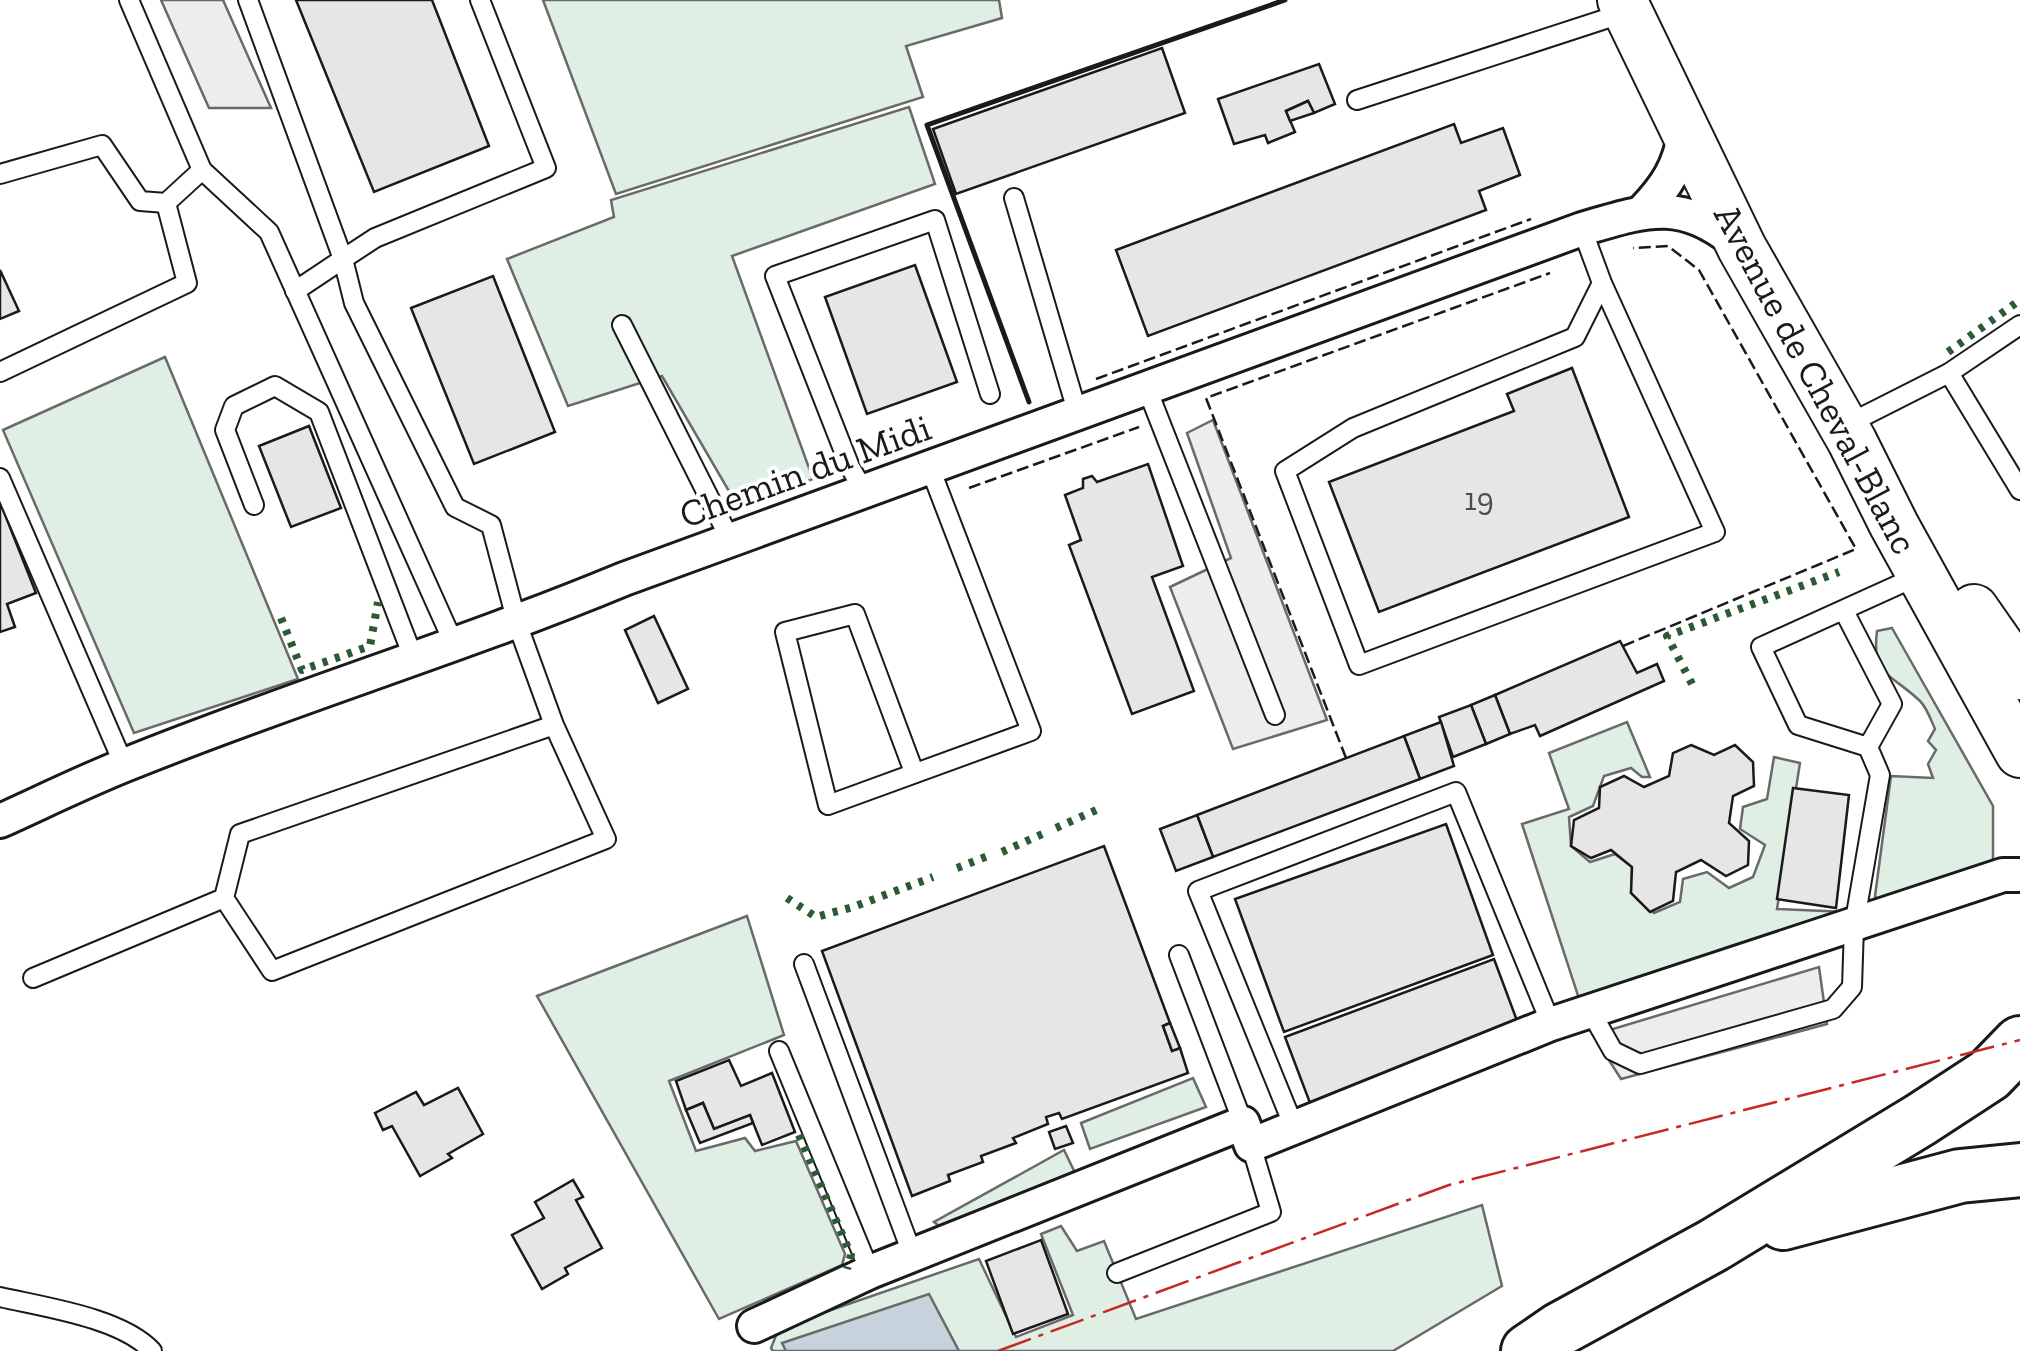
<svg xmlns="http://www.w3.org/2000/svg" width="2020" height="1351" viewBox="0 0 2020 1351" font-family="'Zilla Slab',serif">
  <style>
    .green { fill: #e0efe3; stroke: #6a6a6a; stroke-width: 2.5 }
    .parking { fill: #ededed; stroke: #6a6a6a; stroke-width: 2.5 }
    .water { fill: #c6d2dc; stroke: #6a6a6a; stroke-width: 2.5 }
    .building { fill: #e6e6e6; stroke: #1a1a1a; stroke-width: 2.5 }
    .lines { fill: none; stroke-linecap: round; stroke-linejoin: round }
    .lane-casing { stroke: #1a1a1a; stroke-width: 22 }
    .street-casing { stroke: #1a1a1a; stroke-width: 38 }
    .secondary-casing { stroke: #1a1a1a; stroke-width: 52 }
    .primary-casing { stroke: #1a1a1a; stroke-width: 58 }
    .lane { stroke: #fff; stroke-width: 18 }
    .street { stroke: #fff; stroke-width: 32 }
    .secondary { stroke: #fff; stroke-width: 48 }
    .primary { stroke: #fff; stroke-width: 52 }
    .hedge { stroke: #2b5a34; stroke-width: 8; stroke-dasharray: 5 8; stroke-linecap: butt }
    .fence { stroke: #1a1a1a; stroke-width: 2.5; stroke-dasharray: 12 5; stroke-linecap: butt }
    .wall { stroke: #1a1a1a; stroke-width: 5 }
    .power { stroke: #c62828; stroke-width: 2.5; stroke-dasharray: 35 8 5 8; stroke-linecap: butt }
    .labels { text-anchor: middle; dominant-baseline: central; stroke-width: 8; stroke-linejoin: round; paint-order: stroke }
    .number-label { font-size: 32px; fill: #4d4d4d }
    .street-label { font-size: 38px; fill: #1a1a1a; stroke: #fff }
  </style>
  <rect width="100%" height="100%" fill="#fff"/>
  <g class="green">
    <polygon points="543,0 999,0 1002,18 906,46 923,97 616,194"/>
    <polygon points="909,107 935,184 732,256 813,479 737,505 662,376 568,406 507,259 614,217 611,200"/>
    <polygon points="165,357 298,679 134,733 3,430"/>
    <path d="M1892,628L1993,806V869L1879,904L1875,896L1891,776L1933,778L1928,764L1936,750L1928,741L1935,729C1931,720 1927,708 1920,701C1892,674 1871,676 1877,631Z"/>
    <polygon points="1627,722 1650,777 1642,777 1631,768 1604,776 1593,806 1569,817 1571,846 1590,862 1615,854 1632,867 1631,893 1654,913 1680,902 1683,879 1707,872 1729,888 1753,877 1765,845 1740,829 1743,807 1767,799 1774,757 1800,763 1777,909 1848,912 1582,1008 1522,824 1569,809 1549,753"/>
    <polygon points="747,916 784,1035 669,1081 696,1151 745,1138 755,1151 796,1141 845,1254 842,1265 719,1319 537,996"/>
    <polygon points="1193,1078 1206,1107 1090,1149 1081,1123"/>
    <polygon points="1064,1150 1080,1183 949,1234 934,1222"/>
    <polygon points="1482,1205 1502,1286 1393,1351 773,1351 771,1348 779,1328 979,1259 1016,1337 1073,1315 1041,1234 1061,1226 1077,1251 1104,1241 1136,1319"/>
  </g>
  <g class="parking">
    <polygon points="161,0 223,0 271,108 209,108"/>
    <polygon points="1213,420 1327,720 1233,749 1170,587 1231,558 1187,433"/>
    <polygon points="1819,967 1827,1024 1621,1079 1593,1035"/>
  </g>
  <polygon class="water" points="929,1294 959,1351 786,1351 782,1343"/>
  <g class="building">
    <polygon points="296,0 432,0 489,146 374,192"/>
    <polygon points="1162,48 1185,113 956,194 933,129"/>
    <polygon points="1319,64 1335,104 1314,113 1308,101 1286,111 1295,132 1268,143 1265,135 1234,144 1218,99"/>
    <polygon points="1308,101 1314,113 1290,121 1286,111"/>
    <polygon points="1454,124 1461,143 1503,128 1520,175 1479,191 1486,210 1148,336 1116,250"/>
    <polygon points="915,265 957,382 867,414 825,297"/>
    <polygon points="0,270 19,311 0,319"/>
    <polygon points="493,276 555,432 474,464 411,308"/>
    <polygon points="1572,368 1629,517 1379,612 1329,482 1514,411 1507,394"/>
    <polygon points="309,426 341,508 291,527 259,446"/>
    <polygon points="1148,464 1183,566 1152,577 1194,691 1132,714 1069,545 1081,540 1065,495 1083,488 1083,479 1092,476 1097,482"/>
    <polygon points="0,502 36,593 7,604 15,627 0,632"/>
    <polygon points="654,616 688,689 658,703 625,630"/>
    <polygon points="1620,641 1637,673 1657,664 1664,681 1540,736 1535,725 1510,734 1495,695"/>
    <polygon points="1495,695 1510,734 1486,744 1471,705"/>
    <polygon points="1471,705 1486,744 1453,757 1439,717"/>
    <polygon points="1441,722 1454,766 1420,779 1404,736"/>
    <polygon points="1404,736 1420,779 1213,857 1197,815"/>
    <polygon points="1691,745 1714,755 1735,745 1753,762 1754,786 1733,796 1729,823 1749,841 1748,865 1726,876 1701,860 1676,872 1673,901 1650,912 1631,893 1632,867 1611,850 1591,858 1571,846 1574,820 1599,808 1600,787 1624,776 1644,787 1669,776 1673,753"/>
    <polygon points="1793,788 1849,795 1836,908 1777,899"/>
    <polygon points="1197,815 1213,857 1176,871 1160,829"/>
    <polygon points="1446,824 1493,955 1284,1032 1235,899"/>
    <polygon points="1104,846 1170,1023 1163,1026 1172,1051 1180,1048 1188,1073 1062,1119 1059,1113 1046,1117 1048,1124 1013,1138 1016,1143 981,1156 983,1162 948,1175 950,1181 912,1196 822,951"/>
    <polygon points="1494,959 1519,1026 1310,1103 1285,1037"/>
    <polygon points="1170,1023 1180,1048 1172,1051 1163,1026"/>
    <polygon points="729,1060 741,1086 772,1073 795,1132 762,1145 750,1115 714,1129 703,1103 686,1110 676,1081"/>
    <polygon points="458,1088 483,1134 448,1154 452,1158 420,1176 392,1126 383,1130 375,1113 416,1092 424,1105"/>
    <polygon points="703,1103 714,1129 750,1115 753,1123 700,1143 686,1110"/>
    <polygon points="1066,1126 1073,1143 1055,1149 1049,1132"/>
    <polygon points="573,1180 583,1197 576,1200 602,1248 565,1268 568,1274 542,1289 512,1235 544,1218 535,1202"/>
    <polygon points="1041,1240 1068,1314 1013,1334 986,1261"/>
  </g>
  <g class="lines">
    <defs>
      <g id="lane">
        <polyline points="129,0 202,170"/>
        <polyline points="248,0 343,259 295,291"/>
        <polyline points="480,0 546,168 375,238 343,259 354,303 455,507 491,525 517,623 554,725 606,839 272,971 224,898 240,834 554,725"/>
        <polyline points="1357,100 1627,12"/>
        <polyline points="0,174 102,145 140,201 166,203 202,170 269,232 455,646"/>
        <polyline points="1014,198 1077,411"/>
        <polyline points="1582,229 1602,283 1715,532 1359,665 1285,471 1353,428 1575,337 1602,283"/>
        <polyline points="622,325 731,541"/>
        <polyline points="0,372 187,283 166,203"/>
        <polyline points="1949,373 2020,325"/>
        <polyline points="1146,386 1275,715"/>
        <polyline points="1858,419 1949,373 2020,490"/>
        <polyline points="0,478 124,765"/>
        <polyline points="865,493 850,467 775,276 935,220 990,394"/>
        <polyline points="254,505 225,430 234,406 275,386 319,412 413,657"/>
        <polyline points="1844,611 1892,704 1868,747 1798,725 1761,647 1920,575"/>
        <polyline points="914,772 855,614 785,632 828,805 1031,731 930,468"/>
        <polyline points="1179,955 1243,1123"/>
        <polyline points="804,964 913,1256"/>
        <polyline points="33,978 224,898"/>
        <polyline points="1591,1012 1613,1051 1640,1064 1833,1009 1852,987 1854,926 1880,775 1868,747"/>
        <polyline points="779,1051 870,1272"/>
        <polyline points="1294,1127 1198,891 1456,792 1551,1024"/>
        <polyline points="1117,1273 1271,1212 1251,1145"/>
        <path d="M0,1297C44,1307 122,1318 152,1351"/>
      </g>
      <g id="street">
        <path d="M1643,211C1667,186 1679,167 1685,132"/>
        <path d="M0,821C42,802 83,782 125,765C290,698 460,647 624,579L1582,229C1647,210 1679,197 1737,243"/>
        <polyline points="754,1326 870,1272 1243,1123 1251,1145 1551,1024 2003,875 2020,875"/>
      </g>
      <g id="secondary">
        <polyline points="1622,0 1742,248 1852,441 1894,525 2020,753"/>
        <polyline points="1974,609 2020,675"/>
      </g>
      <g id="primary">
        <polyline points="1783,1223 1960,1176 2020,1170"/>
        <polyline points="1528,1351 1560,1329 1714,1245 1920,1120 1989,1075 2020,1043"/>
      </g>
    </defs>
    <use href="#lane" class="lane-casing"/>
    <use href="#street" class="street-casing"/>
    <use href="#secondary" class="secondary-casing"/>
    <use href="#primary" class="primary-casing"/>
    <use href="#lane" class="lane"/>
    <use href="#street" class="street"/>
    <use href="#secondary" class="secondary"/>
    <use href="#primary" class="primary"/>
    <g class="hedge">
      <polyline points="1948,352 2020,300"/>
      <polyline points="281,618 302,670 370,646 378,602"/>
      <polyline points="1692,684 1667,636 1839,572"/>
      <polyline points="1056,828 1103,807"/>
      <polyline points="1002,852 1049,831"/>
      <polyline points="957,868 988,856"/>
      <polyline points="787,898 816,917 853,907 933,877"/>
      <polyline points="799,1135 851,1255 847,1269"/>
    </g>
    <g class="fence">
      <polyline points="1096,379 1531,219"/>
      <polyline points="969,488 1139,427"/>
      <polyline points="1623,646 1856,549 1699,270 1668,246 1633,248"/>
      <polyline points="1346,758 1206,398 1550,273"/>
    </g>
    <polyline class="wall" points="1029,402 927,125 1285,0"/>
    <polyline class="power" points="998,1351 1449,1185 2020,1040"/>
  </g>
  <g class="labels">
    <g class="number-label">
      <text x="1479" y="499">19</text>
    </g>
    <g class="street-label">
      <text transform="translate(1816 379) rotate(62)">Avenue de Cheval-Blanc</text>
      <text transform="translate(805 471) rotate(-20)">Chemin du Midi</text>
    </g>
  </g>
</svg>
